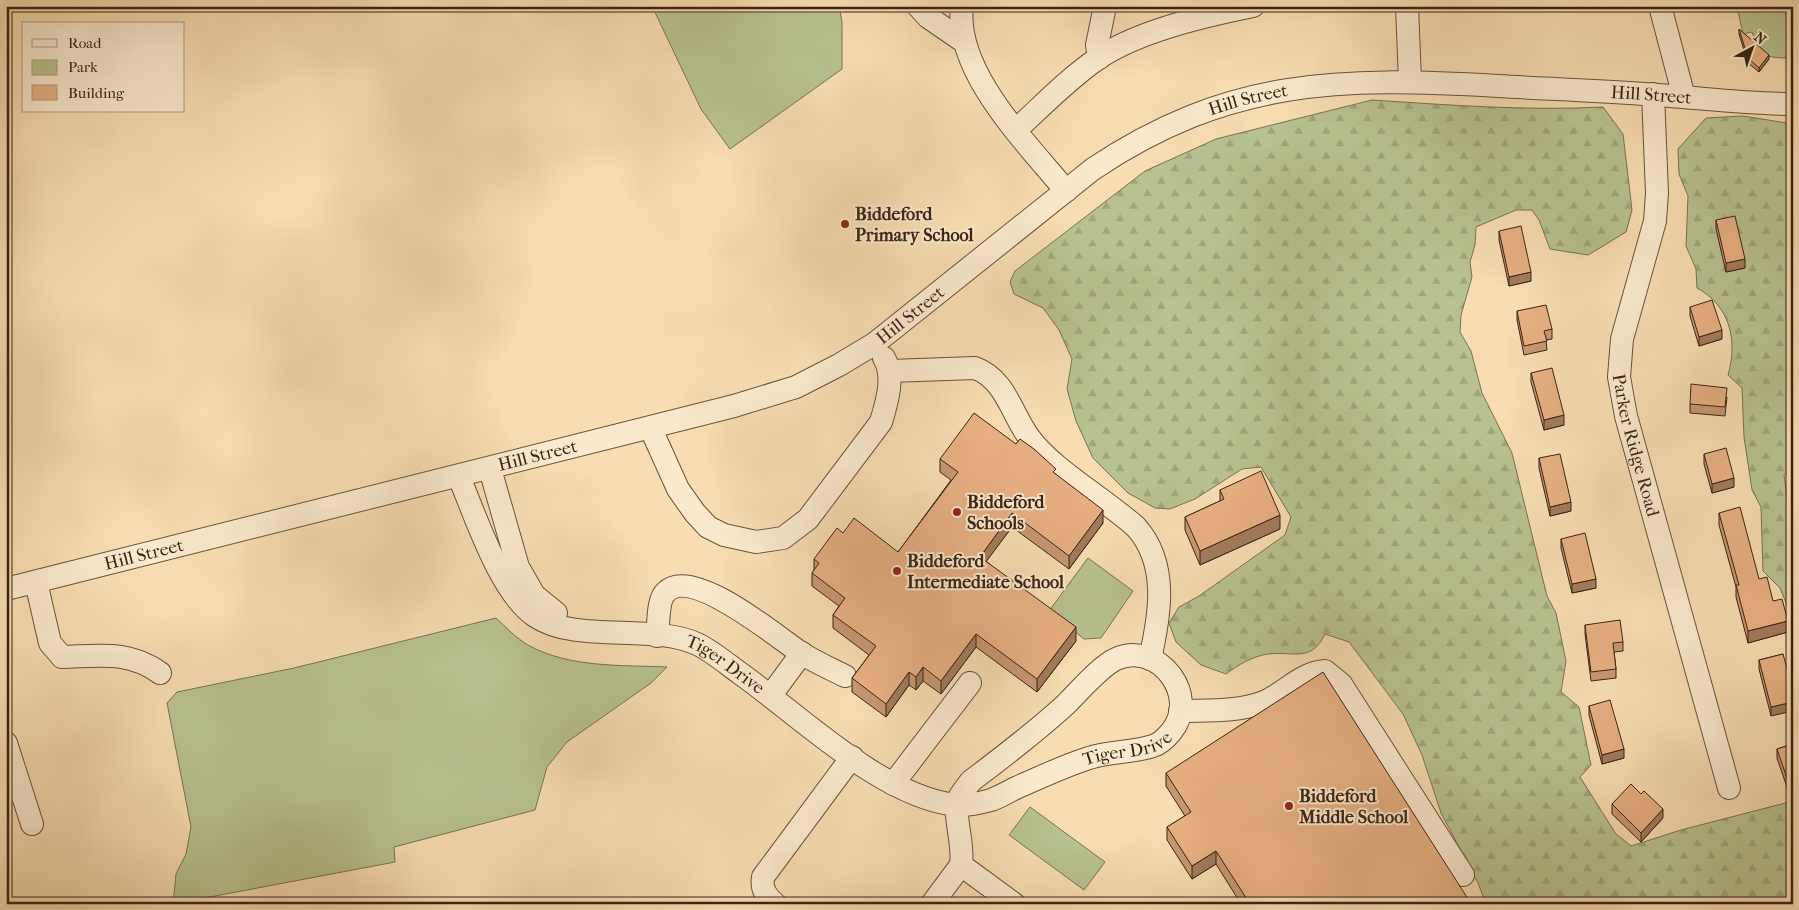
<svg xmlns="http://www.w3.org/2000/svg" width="1799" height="910" viewBox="0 0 1799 910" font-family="'IM FELL French Canon',serif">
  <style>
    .forest { fill: url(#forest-firs); stroke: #7a7253 }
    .park { fill: #b8c290; stroke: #7a7253 }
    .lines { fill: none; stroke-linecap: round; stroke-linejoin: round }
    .minor-casing { stroke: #6a523d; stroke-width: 24 }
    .minor { stroke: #fae9cd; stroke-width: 22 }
    .wall { fill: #c79771; stroke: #3b2316 }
    .shaded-wall { fill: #a27b5c; stroke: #3b2316 }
    .building { fill: #e7b083; stroke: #3b2316 }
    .poi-dot { fill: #8f2418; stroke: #fae9cd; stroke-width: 2 }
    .labels { text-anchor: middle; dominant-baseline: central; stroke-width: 4; stroke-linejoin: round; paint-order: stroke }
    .street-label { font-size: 18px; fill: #3b2316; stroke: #fae9cd }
    .poi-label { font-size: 18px; font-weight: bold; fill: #3b2316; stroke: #fae9cd; text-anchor: start }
  </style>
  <defs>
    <pattern id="forest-firs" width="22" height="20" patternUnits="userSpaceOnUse" patternTransform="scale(1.25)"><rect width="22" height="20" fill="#b8c290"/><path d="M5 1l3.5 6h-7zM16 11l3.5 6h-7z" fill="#9fa67b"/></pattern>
  </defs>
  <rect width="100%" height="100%" fill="#f8ddb2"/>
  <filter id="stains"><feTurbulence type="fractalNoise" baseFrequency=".004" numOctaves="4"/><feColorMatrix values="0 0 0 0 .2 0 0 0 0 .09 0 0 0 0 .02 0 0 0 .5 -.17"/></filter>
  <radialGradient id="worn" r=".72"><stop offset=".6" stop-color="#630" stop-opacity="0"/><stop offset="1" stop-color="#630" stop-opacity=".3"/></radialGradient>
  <g class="forest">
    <path d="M1372,100C1449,105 1526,111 1603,107L1623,134L1632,210L1626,232L1588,255L1550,249L1539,220L1532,210H1516L1476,227L1475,245L1470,262L1472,277L1461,315L1460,332L1471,351L1482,393L1512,453L1547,596L1556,613L1566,661L1561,692L1579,707L1591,765L1580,777L1616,834L1631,846L1681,830L1793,801V904H1486L1478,883L1441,813L1422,755L1403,714L1349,642L1325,634C1311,663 1295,651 1268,654C1253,656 1238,665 1226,674L1201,665L1176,642L1169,623L1179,607L1199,596L1285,535L1291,517L1261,467L1242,469L1195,499L1170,509L1155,508L1128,493L1093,458L1076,421L1067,389L1072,359L1059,330L1043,308L1014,294L1010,282L1015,271L1145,171L1216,139Z"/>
    <path d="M1743,116L1793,124V467L1784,475L1793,543V620L1780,588L1763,571L1761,507L1752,490L1744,437L1742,388L1728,375C1738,340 1730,306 1697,288L1696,269L1686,246L1688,196L1679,174L1678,149L1706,118Z"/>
  </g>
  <g class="park">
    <polygon points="652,6 839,6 842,22 842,69 730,149 701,109"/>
    <path d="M1746,6H1793V65L1790,58C1765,58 1760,56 1752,32L1743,34L1738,11L1746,8Z"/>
    <polygon points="1088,558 1133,591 1101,638 1084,639 1049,611"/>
    <path d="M496,618C506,627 516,638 528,645C569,668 622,665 667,667L651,683L567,742L547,767L535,810L394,847L395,862L173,904L176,874L186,854L191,827L167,703L177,692L294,668Z"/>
    <polygon points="1030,807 1105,862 1084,890 1009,835"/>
  </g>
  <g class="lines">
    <defs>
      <g id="minor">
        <polyline points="918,6 928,17 963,41"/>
        <path d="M962,6C954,72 1027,143 1066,191"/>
        <polyline points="1407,6 1410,81"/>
        <polyline points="1660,6 1684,97"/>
        <polyline points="1099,58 1097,45 1105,6"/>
        <path id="s1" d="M1653,94L1657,193L1655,221L1622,339L1619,377L1626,416L1729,788"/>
        <path d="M1016,130C1042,106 1068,79 1097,59C1138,31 1204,16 1253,6"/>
        <path d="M890,371L975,368C1005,379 1011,412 1028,436C1051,469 1105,499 1136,527C1169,564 1160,615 1150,659"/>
        <path d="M651,429L678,489L695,513L708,527L724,535L756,542L783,538L808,519L881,422C887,402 895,376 884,358"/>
        <polyline points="490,469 518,567 534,595 556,613"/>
        <path id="s2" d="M459,477C476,517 500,592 535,616C576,644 652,623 697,644C712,651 727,664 741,674C800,716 882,797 956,805C967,806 980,803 991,800C1000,797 1009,791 1018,787C1041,777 1064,766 1089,758C1109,751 1132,753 1153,746C1160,744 1166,738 1171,732C1201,696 1158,640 1116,659C1099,667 1078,693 1063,707C1034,733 1003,757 971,781C966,788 958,796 957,805C955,822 964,845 961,865L1014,904"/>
        <path d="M36,582L50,643L62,657C99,656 129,650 160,673"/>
        <path id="s3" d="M6,589L734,406L796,387L839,365L874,344L1093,169C1229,78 1340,77 1498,86C1551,89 1604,91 1657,95C1702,98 1748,104 1793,104"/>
        <path d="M657,636C659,624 657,600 666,592C692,565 778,638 801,653C815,662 831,669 845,676"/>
        <polyline points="771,695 802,653"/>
        <path d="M1180,711C1208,710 1238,712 1264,702C1285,693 1302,672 1325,671L1341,684L1463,875"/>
        <polyline points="6,743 32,824"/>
        <polyline points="893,784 970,683"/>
        <path d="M775,904C766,896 761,889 763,877L852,757"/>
        <polyline points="932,904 961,865"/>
      </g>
    </defs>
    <use href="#minor" class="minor-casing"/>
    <use href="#minor" class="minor"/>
  </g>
  <g class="wall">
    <polygon points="1739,29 1769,59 1759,72 1748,63 1739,34"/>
    <polygon points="1716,220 1745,268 1726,272 1716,229"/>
    <polygon points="1499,231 1531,281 1509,286 1499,240"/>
    <polygon points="1690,307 1722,339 1699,346 1690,316"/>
    <polygon points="1517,311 1552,329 1552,339 1546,340 1547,350 1524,355 1517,320"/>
    <polygon points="1531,373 1564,425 1544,430 1531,382"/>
    <polygon points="1727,397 1725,416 1690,413 1690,404"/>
    <polygon points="1704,454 1734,487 1712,493 1704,464"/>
    <polygon points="1539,458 1571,511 1550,516 1539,468"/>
    <polygon points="940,459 1056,474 1103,523 1069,569 1012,527 986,561 1076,641 1037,692 976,647 941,694 923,681 916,690 909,685 886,717 852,692 852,678 869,655 833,628 833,615 839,606 812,586 812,573 814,570 814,559 898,552 951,480 940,472"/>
    <polygon points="1220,490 1280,529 1200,565 1185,530 1185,517 1220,501"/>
    <polygon points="1719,513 1759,579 1788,632 1748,643 1736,597 1736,587 1719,525"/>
    <polygon points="1561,539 1596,588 1572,593 1561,548"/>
    <polygon points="1585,625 1623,642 1623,651 1614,652 1616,669 1616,678 1591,681 1585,634"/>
    <polygon points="1783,654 1771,716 1759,669 1759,660"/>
    <polygon points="1589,706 1624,758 1602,764 1589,715"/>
    <polygon points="1793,744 1793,795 1790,796 1777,758 1777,749"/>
    <polygon points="1166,773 1470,904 1241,904 1216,864 1192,879 1167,840 1167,827 1185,816 1166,786"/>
    <polygon points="1612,804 1663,818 1641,842 1612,814"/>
  </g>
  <g class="shaded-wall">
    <polygon points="1769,55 1769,59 1759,72 1759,68"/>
    <polygon points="1745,259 1745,268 1726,272 1726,263"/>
    <polygon points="1531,272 1531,281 1509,286 1509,277"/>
    <polygon points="1722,330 1722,339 1699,346 1699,337"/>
    <polygon points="1564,415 1564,425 1544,430 1544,420"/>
    <polygon points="1734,478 1734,487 1712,493 1712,484"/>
    <polygon points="1571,502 1571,511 1550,516 1550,507"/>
    <polygon points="1103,510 1103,523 1069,569 1069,556"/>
    <polygon points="1012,513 1012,527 980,570 980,557"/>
    <polygon points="1280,515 1280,529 1200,565 1200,551"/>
    <polygon points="1596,579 1596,588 1572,593 1572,584"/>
    <polygon points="1788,621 1788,632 1748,643 1748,631"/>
    <polygon points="1076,627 1076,641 1037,692 1037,679"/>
    <polygon points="976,634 976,647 941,694 941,681"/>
    <polygon points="923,667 923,681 916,690 916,677"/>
    <polygon points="909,672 909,685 886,717 886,704"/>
    <polygon points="1793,702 1793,711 1771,716 1771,707"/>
    <polygon points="1624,749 1624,758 1602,764 1602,755"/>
    <polygon points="1793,786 1793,795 1790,796 1790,787"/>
    <polygon points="1663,809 1663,818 1641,842 1641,833"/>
    <polygon points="1216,851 1216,864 1192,879 1192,866"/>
  </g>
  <g class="building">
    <polygon points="1739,29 1769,55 1759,68 1748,58"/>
    <polygon points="1735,216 1745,259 1726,263 1716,220"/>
    <polygon points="1521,226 1531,272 1509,277 1499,231"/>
    <polygon points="1712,300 1722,330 1699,337 1690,307"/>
    <polygon points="1546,305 1552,329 1544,331 1547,341 1524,346 1517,311"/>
    <polygon points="1552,368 1564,415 1544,420 1531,373"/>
    <polygon points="1691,384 1727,388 1725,407 1690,404"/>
    <polygon points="974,413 1016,444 1020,439 1034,449 1056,469 1053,472 1103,510 1069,556 1012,513 980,557 1076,627 1037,679 976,634 941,681 923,667 916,677 909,672 886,704 852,678 876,646 833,615 845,598 812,573 819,563 814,559 837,528 843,533 854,518 898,552 958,472 940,459"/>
    <polygon points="1726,448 1734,478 1712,484 1704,454"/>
    <polygon points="1560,454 1571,502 1550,507 1539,458"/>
    <polygon points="1261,471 1280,515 1200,551 1185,517 1224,499 1220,490"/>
    <polygon points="1740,507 1759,579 1767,577 1773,601 1782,599 1788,621 1748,631 1736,585 1739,585 1719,513"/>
    <polygon points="1585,533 1596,579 1572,584 1561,539"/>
    <polygon points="1620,620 1623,642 1613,643 1616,669 1591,672 1585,625"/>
    <polygon points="1783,654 1793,691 1793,702 1771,707 1759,660"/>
    <polygon points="1323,672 1470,902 1467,904 1250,904 1216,851 1192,866 1167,827 1191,812 1166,773"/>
    <polygon points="1610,700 1624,749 1602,755 1589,706"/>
    <polygon points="1793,744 1793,786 1790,787 1777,749"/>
    <polygon points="1631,784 1641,794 1644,791 1663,809 1641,833 1612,804"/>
  </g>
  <g class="poi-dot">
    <circle cx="845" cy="224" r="5"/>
    <circle cx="957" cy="512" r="5"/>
    <circle cx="897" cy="571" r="5"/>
    <circle cx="1289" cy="806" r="5"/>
  </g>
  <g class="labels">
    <g class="street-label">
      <text stroke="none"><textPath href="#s3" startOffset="1761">Hill Street</textPath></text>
      <text stroke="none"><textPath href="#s3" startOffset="1356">Hill Street</textPath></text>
      <text stroke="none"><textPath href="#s3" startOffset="951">Hill Street</textPath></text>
      <text stroke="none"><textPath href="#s1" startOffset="358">Parker Ridge Road</textPath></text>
      <text stroke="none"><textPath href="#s3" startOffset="548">Hill Street</textPath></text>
      <text stroke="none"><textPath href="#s3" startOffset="142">Hill Street</textPath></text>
      <text stroke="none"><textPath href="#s2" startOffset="361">Tiger Drive</textPath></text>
      <text stroke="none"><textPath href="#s2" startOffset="816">Tiger Drive</textPath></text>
    </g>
    <g class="poi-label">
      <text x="855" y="214">Biddeford<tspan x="855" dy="21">Primary School</tspan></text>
      <text x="967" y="502">Biddeford<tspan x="967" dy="21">Schools</tspan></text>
      <text x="907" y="561">Biddeford<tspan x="907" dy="21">Intermediate School</tspan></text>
      <text x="1299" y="796">Biddeford<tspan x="1299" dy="21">Middle School</tspan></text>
    </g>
  </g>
  <rect width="1799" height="910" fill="none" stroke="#f8ddb2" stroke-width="25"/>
  <rect x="8" y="8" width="1784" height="895" fill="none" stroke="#3b2316" stroke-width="2.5"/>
  <rect x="12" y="12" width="1774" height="885" fill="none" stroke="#3b2316"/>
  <rect x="22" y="22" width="162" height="90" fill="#fae9cd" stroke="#ae9a84"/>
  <rect x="32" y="39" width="25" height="8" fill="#fae9cd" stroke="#ae9a84"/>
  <text x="68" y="48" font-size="15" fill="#3b2316">Road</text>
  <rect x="32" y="60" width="25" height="15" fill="#b8c290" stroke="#ae9a84"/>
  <text x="68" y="72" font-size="15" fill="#3b2316">Park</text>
  <rect x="32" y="85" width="25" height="15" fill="#e7b083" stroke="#ae9a84"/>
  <text x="68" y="98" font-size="15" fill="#3b2316">Building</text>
  <g transform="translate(1752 48) rotate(40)" stroke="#fae9cd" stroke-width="4" paint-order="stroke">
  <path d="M0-4L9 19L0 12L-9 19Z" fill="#3b2316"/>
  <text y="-8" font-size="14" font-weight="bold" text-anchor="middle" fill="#3b2316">N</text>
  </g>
  <rect width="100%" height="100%" filter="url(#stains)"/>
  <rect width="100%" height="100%" fill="url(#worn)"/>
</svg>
